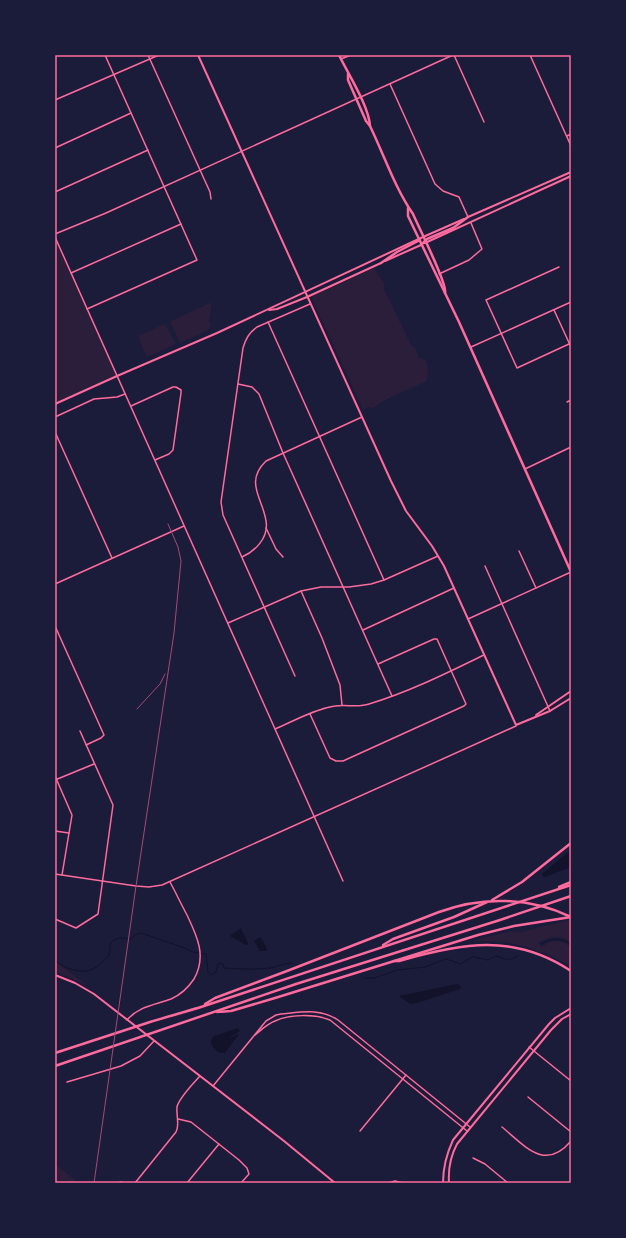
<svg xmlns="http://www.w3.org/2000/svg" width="626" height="1238" font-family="Poppins,sans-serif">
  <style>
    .green { fill: #2a1e3b }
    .water { fill: #12122b }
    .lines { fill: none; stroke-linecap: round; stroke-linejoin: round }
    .stream { stroke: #12122b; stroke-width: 1 }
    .minor { stroke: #ff6b9d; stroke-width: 1.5 }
    .tertiary { stroke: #ff6b9d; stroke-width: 2 }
    .secondary { stroke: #ff6b9d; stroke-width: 2 }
    .primary { stroke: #ff6b9d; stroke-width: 2.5 }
    .motorway { stroke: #ff6b9d; stroke-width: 2.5 }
    .rail { stroke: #a44b75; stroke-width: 1 }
    .neatline { fill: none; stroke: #ff6b9d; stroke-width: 1.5 }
  </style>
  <rect width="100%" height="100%" fill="#1b1b3a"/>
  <!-- green -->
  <g class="green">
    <path d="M55,237L117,376L57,403L55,399Z"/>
    <path d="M374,268L385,285L384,289L411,345L416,349L418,357L426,360L428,370L427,381L385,400L373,408L369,407L363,410L312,299L313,296Z"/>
    <path d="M212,302L209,321L211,325L207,331L180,343L171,323V321Z"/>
    <path d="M165,324L176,344L147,357L138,336Z"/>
    <path d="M565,921H571V943C562,933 547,937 538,943L542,947C552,939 562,939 571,948V967C555,955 523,944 503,942C493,941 482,941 471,941L511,931L521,932Z"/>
    <path d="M55,961L88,986L55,971Z"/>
    <path d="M55,1164L79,1183H55Z"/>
  </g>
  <!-- water -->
  <g class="water">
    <path d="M571,850V867L545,877L543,876L542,874L544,872Z"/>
    <path d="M241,928L248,943V945H246L230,936Z"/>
    <path d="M260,937L262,939L267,949L266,951H260L254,941Z"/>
    <path d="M457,984L461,986L460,989L417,1003L410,1004L399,996Z"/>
    <path d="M238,1028L240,1031L228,1038H229L239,1034L225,1053L218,1052L212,1046L211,1040L214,1036Z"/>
  </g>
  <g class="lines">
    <!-- stream -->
    <g class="stream">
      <path d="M541,944C550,938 563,937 571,945"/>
      <path d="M55,961C69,971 89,977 102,962C104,960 107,958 109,955C111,951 108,944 113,941C118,937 125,938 131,939L134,935L141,933L182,947L193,952L206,954L208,972L211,975L216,972L218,964L220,963L223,964L224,968C240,969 254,970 270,968C277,967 284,963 292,963"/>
      <path d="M364,978H374L398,970L425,967L446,959L461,964L472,957H475L487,960L496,956L509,960L518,956"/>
    </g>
    <!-- minor -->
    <g class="minor">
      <path d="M148,55L210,192L211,199"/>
      <path d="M454,55L484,122"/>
      <path d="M530,55L571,146"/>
      <path d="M55,56L58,55"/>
      <path d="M341,59L351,55"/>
      <path d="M390,84L435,184L443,191L459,197L468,217"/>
      <path d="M55,100L159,55"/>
      <path d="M567,136L571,134"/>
      <path d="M55,148L131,113"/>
      <path d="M55,192L148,150"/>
      <path d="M55,234L106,213L453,55"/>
      <path d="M55,237L343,881"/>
      <path d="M559,267L486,300L517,368L569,344"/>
      <path d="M71,273L181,224"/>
      <path d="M439,274L469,260L482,249L471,223"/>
      <path d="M87,309L197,260L105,55"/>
      <path d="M554,310L571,347"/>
      <path d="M268,322L384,580"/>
      <path d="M471,347L571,302"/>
      <path d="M238,384L252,387L259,394L283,453L392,696"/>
      <path d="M567,402L571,400"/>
      <path d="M131,406L173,387H176L181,390V393L173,450L169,454L155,460"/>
      <path d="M55,417L94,399L117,397L125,394"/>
      <path d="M55,432L112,558"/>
      <path d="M525,469L571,447"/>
      <path d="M266,528L276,549L283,557"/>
      <path d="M519,551L536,588"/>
      <path d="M242,557C255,551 269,538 266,521C263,499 244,482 266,461L362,417"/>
      <path d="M485,566L550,711"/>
      <path d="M55,584L184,526"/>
      <path d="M301,591L322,638L340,685L342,705"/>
      <path d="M468,619L571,572"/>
      <path d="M228,623L301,591L321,587H349L371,584L384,580L438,556"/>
      <path d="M55,626L104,735L101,738L86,745"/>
      <path d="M363,630L454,588"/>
      <path d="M295,676L223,515L221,502L243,348C246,338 249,333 257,327L310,304"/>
      <path d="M310,714L330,758L336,761H343L464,706L466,704L437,639H434L378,664"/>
      <path d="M275,729C294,721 315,709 335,706C346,704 358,708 369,704C409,692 447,673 484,655"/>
      <path d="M55,776L72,815L62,875"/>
      <path d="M55,780L94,764"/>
      <path d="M55,831L69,833"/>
      <path d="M55,874L136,886L149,887L162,885L516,726"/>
      <path d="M55,919L76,928L98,914L113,805L80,731"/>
      <path d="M127,1020C139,1006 155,1005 171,999C180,995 188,988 194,979C207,956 197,936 187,915C181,904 176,893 170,882"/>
      <path d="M255,1035C261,1030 267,1024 275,1021C290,1014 315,1014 330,1020L467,1131"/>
      <path d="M529,1047L571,1081"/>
      <path d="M67,1082L121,1066L140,1056L154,1041"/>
      <path d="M213,1086L266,1021L276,1015L281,1014C302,1012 320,1008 338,1020L470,1127"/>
      <path d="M528,1097L571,1132"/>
      <path d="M178,1119L191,1122L239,1160L247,1168L249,1174L241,1183"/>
      <path d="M502,1127C525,1146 545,1172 571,1141"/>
      <path d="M360,1131L406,1075"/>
      <path d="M473,1158L485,1164L508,1183"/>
      <path d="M118,1183L121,1182L124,1183"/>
      <path d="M135,1183L176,1132C180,1124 176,1116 177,1107C179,1098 193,1084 200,1076"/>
      <path d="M187,1183L219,1144"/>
      <path d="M388,1183L395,1181L403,1183"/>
    </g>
    <!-- tertiary -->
    <g class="tertiary">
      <path d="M198,55L391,481L406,511L432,546L444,566L516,725L550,711L571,698"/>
      <path d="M536,715L571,691"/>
      <path d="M55,975L75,983L94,994L284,1141L335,1183"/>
      <path d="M443,1183C443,1167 446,1155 453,1140L549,1024L555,1018L571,1008"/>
      <path d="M449,1183C448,1168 450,1157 457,1144L551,1030L562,1019L571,1014"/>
    </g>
    <!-- secondary -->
    <g class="secondary">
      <path d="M468,217L571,172"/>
      <path d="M425,243L571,176"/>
      <path d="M385,261L421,245"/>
      <path d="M269,310L277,309L307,297L381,263"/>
      <path d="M55,404L117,376L217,333L423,237L464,219"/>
    </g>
    <!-- primary -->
    <g class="primary">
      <path d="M339,55C348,74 369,106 370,126"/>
      <path d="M348,74V80L366,121L370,126C384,155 395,188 413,214C418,226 448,285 445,293"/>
      <path d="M408,208V216L419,239L459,322L571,572"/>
      <path d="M421,245L427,239L453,228L468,217"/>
      <path d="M381,263L397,252L420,240"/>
    </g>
    <!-- motorway -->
    <g class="motorway">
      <path d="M559,887L571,882"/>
      <path d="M492,900L522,882L571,843"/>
      <path d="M383,945L393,939L454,917L487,902"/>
      <path d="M394,961H399C461,943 514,933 571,971"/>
      <path d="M205,1004L215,998L287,971L439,912C482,896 529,897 571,917"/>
      <path d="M217,1012L231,1011L275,998L478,935L514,926L571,917"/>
      <path d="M55,1053C86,1043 116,1033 147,1023C166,1017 185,1012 204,1006C327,965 449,925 571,885"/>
      <path d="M55,1066L296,984L500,920L571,896"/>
    </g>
    <!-- rail -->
    <g class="rail">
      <path d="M137,709L160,684L165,674"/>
      <path d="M94,1183L136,886L174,633L181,561L178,547L168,524"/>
    </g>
  </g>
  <!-- border -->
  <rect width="626" height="1238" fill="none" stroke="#1b1b3a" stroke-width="112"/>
  <rect x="56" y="56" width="514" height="1126" class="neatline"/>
</svg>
